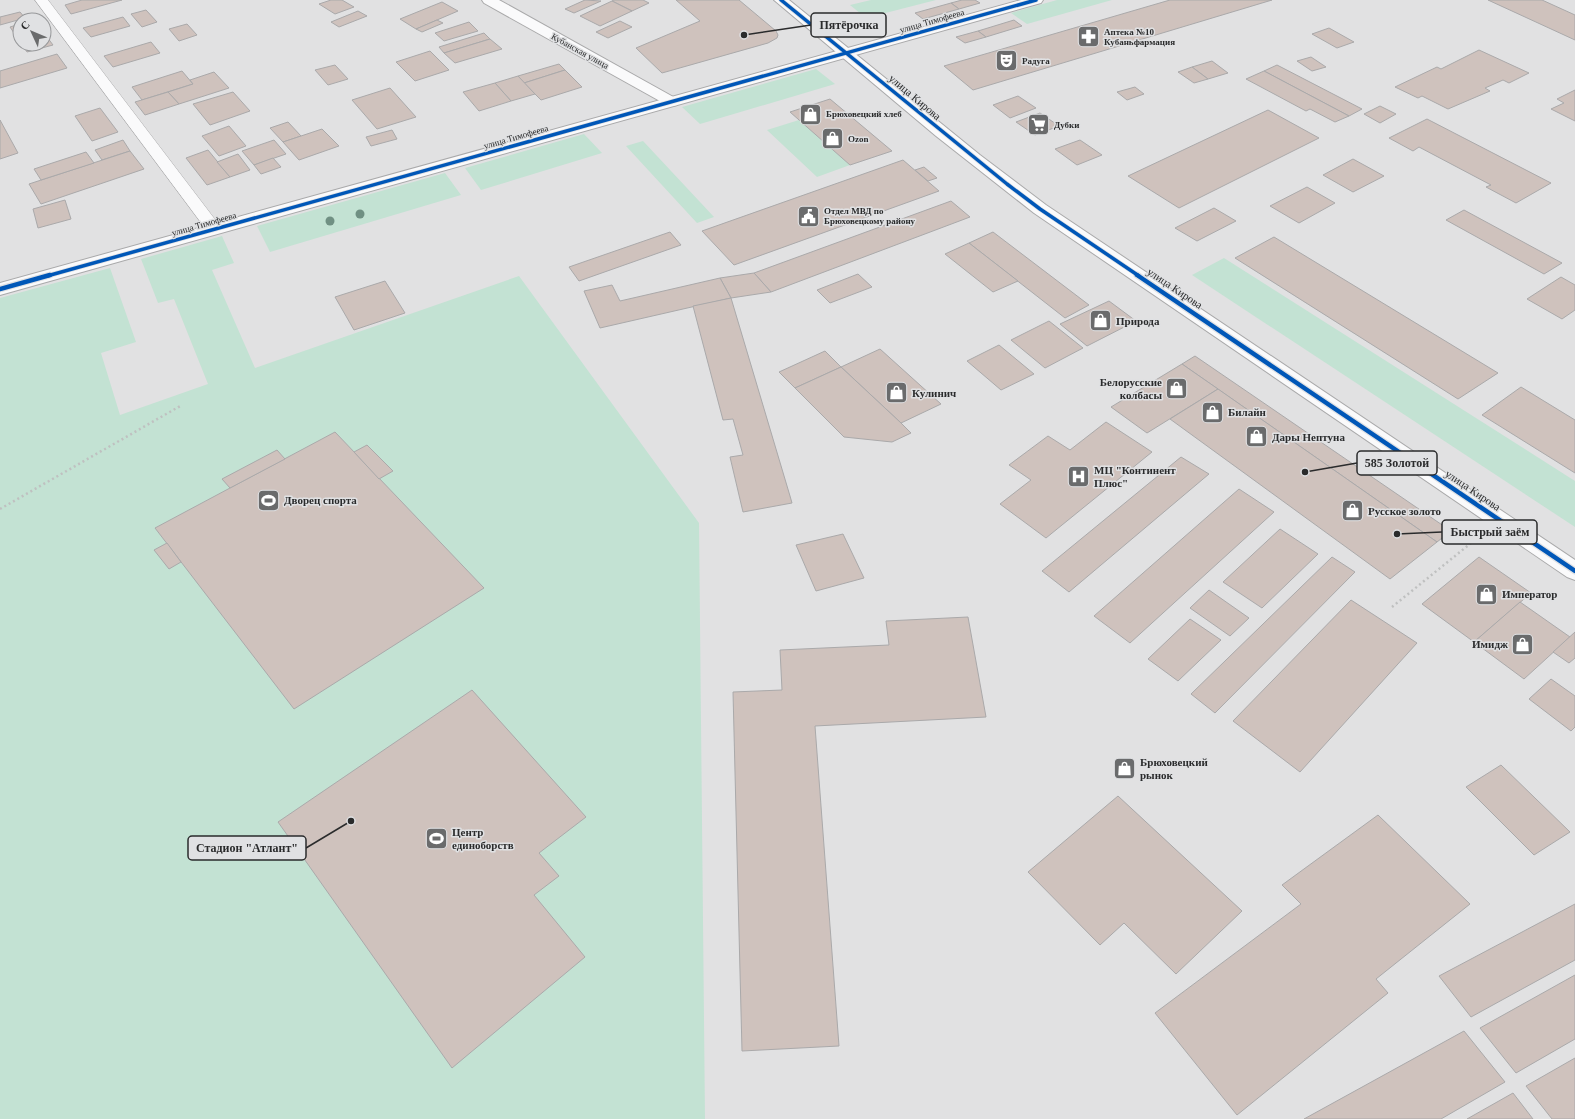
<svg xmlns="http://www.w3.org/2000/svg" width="1575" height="1119" font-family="Georgia,serif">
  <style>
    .green { fill: #c3e2d3 }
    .building { fill: #cfc2bd; stroke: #aaa9aa }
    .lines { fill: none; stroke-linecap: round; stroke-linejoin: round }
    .lane-casing { stroke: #a9a9aa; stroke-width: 1 }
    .street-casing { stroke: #a9a9aa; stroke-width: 2 }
    .secondary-casing { stroke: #a9a9aa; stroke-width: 2 }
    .path { stroke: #bfc0c0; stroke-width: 2.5; stroke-dasharray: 2 3; stroke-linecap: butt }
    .lane { fill: #fafafb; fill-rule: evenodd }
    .street { fill: #fafafb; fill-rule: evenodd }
    .secondary { fill: #fafafb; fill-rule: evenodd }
    .cycleway-far1-casing { stroke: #e0e1e3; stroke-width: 5 }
    .cycleway-casing { stroke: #e0e1e3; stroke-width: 7 }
    .cycleway-far1 { stroke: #0057b8; stroke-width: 3.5 }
    .cycleway { stroke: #0057b8; stroke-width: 4.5 }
    .tree { fill: #709083 }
    .labels { text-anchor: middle; stroke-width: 3; stroke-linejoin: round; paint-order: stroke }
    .far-street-label { font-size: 9px; fill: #2a2b2c; stroke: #e0e1e3 }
    .far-poi-label { font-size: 9px; font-weight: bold; fill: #2a2b2c; stroke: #e0e1e3; text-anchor: start }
    .street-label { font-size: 11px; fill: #2a2b2c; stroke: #e0e1e3 }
    .poi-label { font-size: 11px; font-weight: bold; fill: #2a2b2c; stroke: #e0e1e3; text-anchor: start }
    .leader { fill: none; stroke: #2a2b2c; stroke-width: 1.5 }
    .callout-dot { fill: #2a2b2c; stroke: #e0e1e3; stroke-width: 1.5 }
    .callout { fill: #e0e1e3; stroke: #2a2b2c; stroke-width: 1.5 }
    .callout-label { font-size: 12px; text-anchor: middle; font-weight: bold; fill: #2a2b2c }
  </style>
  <rect width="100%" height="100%" fill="#e1e1e2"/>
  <!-- green -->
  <g class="green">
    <path d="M871,0H936L866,18L850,5Z"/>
    <path d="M1057,0H1112L1027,24L1011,13Z"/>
    <path d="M816,69L835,84L700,124L682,107Z"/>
    <path d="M799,120L850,165L817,177L767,130Z"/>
    <path d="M584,134L602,153L481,190L465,168Z"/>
    <path d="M643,141L714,217L697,223L626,146Z"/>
    <path d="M445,173L461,195L270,252L257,226Z"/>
    <path d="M222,236L234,263L212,270L255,368L519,276L699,523L705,1119H0V298L110,268L136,342L101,353L120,415L208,384L174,299L158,303L141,259Z"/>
    <path d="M1224,258L1575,481V527L1192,275Z"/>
  </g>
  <!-- building -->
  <g class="building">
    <path d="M82,0H122L71,14L65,5Z"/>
    <path d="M331,0H342L354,7L335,14L319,4Z"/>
    <path d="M585,0L601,1L574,13L565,9Z"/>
    <path d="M614,0H643L649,3L632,11L612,1Z"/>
    <path d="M676,0H739L776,31L778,35L777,38L768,43L662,73L636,48L700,21Z"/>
    <path d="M962,0H975L980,3L959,9L951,3Z"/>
    <path d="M1170,0H1272L973,90L944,66Z"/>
    <path d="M1488,0H1542L1575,15V40Z"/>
    <path d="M612,1L632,11L600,26L580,16Z"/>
    <path d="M442,2L458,11L416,29L400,19Z"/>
    <path d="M951,3L959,9L923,19L915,13Z"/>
    <path d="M146,10L157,22L142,27L131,14Z"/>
    <path d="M358,11L367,16L339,27L331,22Z"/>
    <path d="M20,12L25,18L0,25V17Z"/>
    <path d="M123,17L130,26L91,37L83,28Z"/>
    <path d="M437,20L443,23L422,32L416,29Z"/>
    <path d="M1014,20L1022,26L986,37L978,31Z"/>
    <path d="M620,21L632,27L608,38L596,32Z"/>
    <path d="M469,22L478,31L444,41L435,33Z"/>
    <path d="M20,24V42L10,27Z"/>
    <path d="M187,24L197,35L179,41L169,29Z"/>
    <path d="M1329,28L1354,42L1337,48L1312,34Z"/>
    <path d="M978,31L986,37L965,43L956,37Z"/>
    <path d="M44,33L53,45L27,52L22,44H44Z"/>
    <path d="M484,33L490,39L444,53L439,47Z"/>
    <path d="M490,39L502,49L455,63L444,53Z"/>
    <path d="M151,42L160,53L113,67L104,56Z"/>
    <path d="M1479,50L1529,73L1509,83L1503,80L1485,88L1490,91L1448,109L1422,96L1418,98L1395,87L1437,67L1441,69Z"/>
    <path d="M430,51L449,70L415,81L396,62Z"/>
    <path d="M57,54L67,68L0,88V71Z"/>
    <path d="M1311,57L1326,67L1312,71L1297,61Z"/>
    <path d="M1212,61L1228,73L1208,79L1192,67Z"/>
    <path d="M559,64L565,70L524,83L518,76Z"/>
    <path d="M335,65L348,79L328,85L315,70Z"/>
    <path d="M1277,65L1362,109L1349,116L1264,71Z"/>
    <path d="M1192,67L1208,79L1194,83L1178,72Z"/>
    <path d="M565,70L582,87L541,100L524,83Z"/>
    <path d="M182,71L193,84L142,100L132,87Z"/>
    <path d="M1264,71L1349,116L1335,122L1310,109L1306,111L1246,79Z"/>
    <path d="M214,72L229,88L179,104L168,92L193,84L190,80Z"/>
    <path d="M518,76L535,94L511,101L495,83Z"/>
    <path d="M495,83L511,101L479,111L463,92Z"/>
    <path d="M1135,87L1144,94L1127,100L1117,92Z"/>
    <path d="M390,88L416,117L377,129L352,100Z"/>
    <path d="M1575,90V121L1551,109L1564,103L1557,99Z"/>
    <path d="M168,92L179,104L145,115L135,102Z"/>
    <path d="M233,92L250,111L210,125L193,104Z"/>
    <path d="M1018,96L1036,108L1010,118L993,105Z"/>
    <path d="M830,99L892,151L850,165L790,112Z"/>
    <path d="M1380,106L1396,114L1380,123L1364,114Z"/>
    <path d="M100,108L118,132L92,141L75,116Z"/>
    <path d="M1268,110L1319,138L1179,208L1128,176Z"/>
    <path d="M1040,113L1059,126L1035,135L1016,122Z"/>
    <path d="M1427,119L1551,183L1516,203L1486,187L1491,185L1419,147L1413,151L1389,138Z"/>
    <path d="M0,120L18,153L0,159Z"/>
    <path d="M288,122L301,136L283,142L270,128Z"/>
    <path d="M229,126L246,146L219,156L202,136Z"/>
    <path d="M322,129L339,146L299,160L283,142Z"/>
    <path d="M392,130L397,139L371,146L366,137Z"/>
    <path d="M123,140L130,151L102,160L95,150Z"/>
    <path d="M274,140L286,154L254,165L242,151Z"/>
    <path d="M1080,140L1102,155L1077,165L1055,149Z"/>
    <path d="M208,150L230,177L207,185L186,158Z"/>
    <path d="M130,151L144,169L41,204L29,184Z"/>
    <path d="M86,152L94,163L41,180L34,169Z"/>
    <path d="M238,154L250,170L230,177L217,162Z"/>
    <path d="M273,158L281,167L261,174L254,165Z"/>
    <path d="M1353,159L1384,176L1353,192L1323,175Z"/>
    <path d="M903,160L939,191L734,265L702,231Z"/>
    <path d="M924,167L937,178L928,181L915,170Z"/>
    <path d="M1307,187L1335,203L1299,223L1270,206Z"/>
    <path d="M65,200L71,219L38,228L33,209Z"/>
    <path d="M951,201L970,217L771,292L754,273Z"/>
    <path d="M1214,208L1236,221L1197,241L1175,228Z"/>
    <path d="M1464,210L1562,263L1544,274L1446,220Z"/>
    <path d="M670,232L681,245L579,281L569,267Z"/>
    <path d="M993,232L1089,305L1065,318L969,243Z"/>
    <path d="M1274,237L1498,373L1458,399L1235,258Z"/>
    <path d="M969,243L1018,281L993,292L945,254Z"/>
    <path d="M754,273L771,292L731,298L720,278Z"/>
    <path d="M858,274L872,287L830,303L817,290Z"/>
    <path d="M1561,277L1575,285V310L1562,319L1527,299Z"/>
    <path d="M720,278L731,298L600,328L584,291L612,285L620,301Z"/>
    <path d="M385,281L405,313L354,330L335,297Z"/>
    <path d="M731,298L790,496L792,503L743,512L730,457L743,455L733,419L723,420L693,306Z"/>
    <path d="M1109,301L1136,321L1087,346L1060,324Z"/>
    <path d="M1049,321L1083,348L1045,368L1011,340Z"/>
    <path d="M999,345L1034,374L1001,390L967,361Z"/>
    <path d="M880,349L941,404L901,423L841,367Z"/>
    <path d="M825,351L841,367L795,388L779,372Z"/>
    <path d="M1195,356L1451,531L1437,542L1182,364Z"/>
    <path d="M1182,364L1218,389L1147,433L1111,407Z"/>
    <path d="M841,367L901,423L911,433L892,442L844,437L795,388Z"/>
    <path d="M1521,387L1575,420V473L1482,415Z"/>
    <path d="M1218,389L1437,542L1390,579L1170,419Z"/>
    <path d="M1106,422L1152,452L1046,538L1000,504L1031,480L1009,465L1048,436L1070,450Z"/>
    <path d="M335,432L484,588L294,709L155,528Z"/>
    <path d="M367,445L393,471L379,479L354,452Z"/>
    <path d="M277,450L285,459L230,488L222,479Z"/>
    <path d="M1181,457L1209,474L1069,592L1042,571Z"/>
    <path d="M1239,489L1274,512L1130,643L1094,616Z"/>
    <path d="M1280,529L1318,554L1262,608L1223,582Z"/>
    <path d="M843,534L864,578L816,591L796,545Z"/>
    <path d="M167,543L181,562L169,569L154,550Z"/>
    <path d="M1332,557L1355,572L1215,713L1191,694Z"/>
    <path d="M1479,557L1531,593L1474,642L1422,604Z"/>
    <path d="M1209,590L1249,618L1230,636L1190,608Z"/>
    <path d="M1351,600L1417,643L1300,772L1233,721Z"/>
    <path d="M1520,602L1570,637L1524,679L1474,642Z"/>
    <path d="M968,617L986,717L815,726L839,1046L742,1051L733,692L782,690L780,650L889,645L886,621Z"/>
    <path d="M1190,619L1221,640L1178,681L1148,659Z"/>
    <path d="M1575,632V658L1569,663L1553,652Z"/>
    <path d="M1551,679L1575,696V727L1571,731L1529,699Z"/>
    <path d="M472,690L586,817L539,853L559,876L534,895L585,957L452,1068L278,822Z"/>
    <path d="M1501,765L1570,832L1534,855L1466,787Z"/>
    <path d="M1118,796L1242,911L1176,974L1124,923L1100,945L1028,872Z"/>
    <path d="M1378,815L1470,904L1376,979L1388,993L1237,1115L1155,1013L1301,904L1282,885Z"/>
    <path d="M1575,904V960L1471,1017L1439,976Z"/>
    <path d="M1575,975V1039L1516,1073L1480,1028Z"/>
    <path d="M1464,1031L1505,1082L1441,1119H1304Z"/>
    <path d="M1575,1058V1119H1552L1526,1086Z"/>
    <path d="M1513,1093L1533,1119H1467Z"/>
  </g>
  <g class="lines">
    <defs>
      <path id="lane" d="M35,0H48L220,226L222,229L220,232L214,234L208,232Z"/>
      <g id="street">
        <path d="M482,0H499L677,99L679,102L677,105L672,106L667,105L484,3Z"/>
        <path d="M774,0H789L980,155L1046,205L1575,560V580L1567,577L1034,213L936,136Z"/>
      </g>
      <path id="secondary" d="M1021,0H1043L1041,3L0,295V283Z"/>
    </defs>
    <!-- lane casing -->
    <use href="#lane" class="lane-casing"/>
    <!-- street casing -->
    <use href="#street" class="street-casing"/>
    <!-- secondary casing -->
    <use href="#secondary" class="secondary-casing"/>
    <!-- path -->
    <g class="path">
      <path d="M0,509L182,405"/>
      <path d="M1392,607L1476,539"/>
    </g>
    <!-- lane -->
    <use href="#lane" class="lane"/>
    <!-- street -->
    <use href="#street" class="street"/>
    <!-- secondary -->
    <use href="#secondary" class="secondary"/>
    <defs>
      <g id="cycleway-far1">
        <path d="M781,0L1007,184L1040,209L1139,276"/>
        <path d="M47,276L1036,0"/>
      </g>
      <g id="cycleway">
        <path d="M1137,275L1575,571"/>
        <path d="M0,289L50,275"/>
      </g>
    </defs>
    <!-- cycleway-far1 casing -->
    <use href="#cycleway-far1" class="cycleway-far1-casing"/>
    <!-- cycleway casing -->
    <use href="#cycleway" class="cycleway-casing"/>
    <!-- cycleway-far1 -->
    <use href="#cycleway-far1" class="cycleway-far1"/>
    <!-- cycleway -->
    <use href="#cycleway" class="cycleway"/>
  </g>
  <!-- trees -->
  <g class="tree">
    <circle cx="360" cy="214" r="4.5"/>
    <circle cx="330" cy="221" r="4.5"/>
  </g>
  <!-- icons -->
  <defs>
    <symbol id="pharmacy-square" viewBox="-11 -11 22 22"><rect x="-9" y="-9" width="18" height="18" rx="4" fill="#6a6b6c" stroke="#e0e1e3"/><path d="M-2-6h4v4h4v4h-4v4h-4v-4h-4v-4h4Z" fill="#fff"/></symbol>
    <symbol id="theatre-square" viewBox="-11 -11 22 22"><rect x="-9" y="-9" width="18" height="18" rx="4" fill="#6a6b6c" stroke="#e0e1e3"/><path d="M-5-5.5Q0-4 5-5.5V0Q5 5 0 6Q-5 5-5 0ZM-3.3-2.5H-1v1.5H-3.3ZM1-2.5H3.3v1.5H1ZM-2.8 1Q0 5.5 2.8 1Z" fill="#fff"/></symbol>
    <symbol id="shop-square" viewBox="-11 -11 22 22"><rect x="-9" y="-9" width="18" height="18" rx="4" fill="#6a6b6c" stroke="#e0e1e3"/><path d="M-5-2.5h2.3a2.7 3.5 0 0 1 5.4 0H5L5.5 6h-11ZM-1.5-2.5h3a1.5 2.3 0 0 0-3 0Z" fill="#fff"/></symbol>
    <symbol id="supermarket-square" viewBox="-11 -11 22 22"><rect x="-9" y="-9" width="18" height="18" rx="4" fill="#6a6b6c" stroke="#e0e1e3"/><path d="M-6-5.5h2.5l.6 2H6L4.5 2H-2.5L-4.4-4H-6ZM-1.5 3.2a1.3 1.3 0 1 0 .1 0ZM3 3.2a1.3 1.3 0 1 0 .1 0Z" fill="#fff"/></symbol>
    <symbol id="civic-square" viewBox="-11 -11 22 22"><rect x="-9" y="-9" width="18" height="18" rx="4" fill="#6a6b6c" stroke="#e0e1e3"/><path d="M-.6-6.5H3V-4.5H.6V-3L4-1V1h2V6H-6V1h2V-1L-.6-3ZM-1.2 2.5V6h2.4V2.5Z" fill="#fff"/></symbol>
    <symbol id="hospital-square" viewBox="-11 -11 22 22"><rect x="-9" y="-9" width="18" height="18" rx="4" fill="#6a6b6c" stroke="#e0e1e3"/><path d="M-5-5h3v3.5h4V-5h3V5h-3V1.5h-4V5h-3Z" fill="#fff"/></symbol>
    <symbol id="stadium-square" viewBox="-11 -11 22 22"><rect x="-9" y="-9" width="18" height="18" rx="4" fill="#6a6b6c" stroke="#e0e1e3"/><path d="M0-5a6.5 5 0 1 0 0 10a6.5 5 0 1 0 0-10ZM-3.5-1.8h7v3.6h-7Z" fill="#fff"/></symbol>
  </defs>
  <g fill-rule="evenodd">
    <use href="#pharmacy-square" x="1076" y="24" width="25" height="25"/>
    <use href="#theatre-square" x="994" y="48" width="25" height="25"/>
    <use href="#shop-square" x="798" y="102" width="25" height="25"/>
    <use href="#supermarket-square" x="1026" y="112" width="25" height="25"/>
    <use href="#shop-square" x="820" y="126" width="25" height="25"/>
    <use href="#civic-square" x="796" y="204" width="25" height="25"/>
    <use href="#shop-square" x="1088" y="308" width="25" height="25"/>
    <use href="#shop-square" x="1164" y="376" width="25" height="25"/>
    <use href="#shop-square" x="884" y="380" width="25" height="25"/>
    <use href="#shop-square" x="1200" y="400" width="25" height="25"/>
    <use href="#shop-square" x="1244" y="424" width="25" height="25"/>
    <use href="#hospital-square" x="1066" y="464" width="25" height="25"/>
    <use href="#stadium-square" x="256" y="488" width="25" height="25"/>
    <use href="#shop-square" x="1340" y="498" width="25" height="25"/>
    <use href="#shop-square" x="1474" y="582" width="25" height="25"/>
    <use href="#shop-square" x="1510" y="632" width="25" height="25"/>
    <use href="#shop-square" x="1112" y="756" width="25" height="25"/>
    <use href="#stadium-square" x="424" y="826" width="25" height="25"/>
  </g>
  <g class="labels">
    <!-- far-street labels -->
    <g class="far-street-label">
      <text transform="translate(932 21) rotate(-16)" y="3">улица Тимофеева</text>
      <text transform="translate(580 51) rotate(29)" y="3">Кубанская улица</text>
      <text transform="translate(516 137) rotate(-16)" y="3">улица Тимофеева</text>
      <text transform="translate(204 224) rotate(-16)" y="3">улица Тимофеева</text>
    </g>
    <!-- far-poi labels -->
    <g class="far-poi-label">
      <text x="1104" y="35">Аптека №10<tspan x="1104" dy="10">Кубаньфармация</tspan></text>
      <text x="1022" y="64">Радуга</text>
      <text x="826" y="117">Брюховецкий хлеб</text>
      <text x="1054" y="128">Дубки</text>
      <text x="848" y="142">Ozon</text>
      <text x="824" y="214">Отдел МВД по<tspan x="824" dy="10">Брюховецкому району</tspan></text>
    </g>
    <!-- street labels -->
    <g class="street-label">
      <text transform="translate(915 97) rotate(40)" y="4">улица Кирова</text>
      <text transform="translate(1175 288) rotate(34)" y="4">улица Кирова</text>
      <text transform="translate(1473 490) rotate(34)" y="4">улица Кирова</text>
    </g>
    <!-- poi labels -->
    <g class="poi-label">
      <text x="1116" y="325">Природа</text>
      <text x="1162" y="386" text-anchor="end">Белорусские<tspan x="1162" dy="13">колбасы</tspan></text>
      <text x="912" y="397">Кулинич</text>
      <text x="1228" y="416">Билайн</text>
      <text x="1272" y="441">Дары Нептуна</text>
      <text x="1094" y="474">МЦ "Континент<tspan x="1094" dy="13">Плюс"</tspan></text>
      <text x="284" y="504">Дворец спорта</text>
      <text x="1368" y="515">Русское золото</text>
      <text x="1502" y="598">Император</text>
      <text x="1508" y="648" text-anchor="end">Имидж</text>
      <text x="1140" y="766">Брюховецкий<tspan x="1140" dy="13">рынок</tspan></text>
      <text x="452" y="836">Центр<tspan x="452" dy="13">единоборств</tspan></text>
    </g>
  </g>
  <!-- callouts -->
  <path class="leader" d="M744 35L811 25M1305 472L1357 463M1397 534L1442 532M351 821L306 848"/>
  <g class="callout-dot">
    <circle cx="744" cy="35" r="4"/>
    <circle cx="1305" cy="472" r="4"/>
    <circle cx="1397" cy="534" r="4"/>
    <circle cx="351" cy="821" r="4"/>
  </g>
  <g class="callout">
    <rect x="811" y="13" width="75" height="24" rx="4"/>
    <rect x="1357" y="451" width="80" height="24" rx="4"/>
    <rect x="1442" y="520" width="95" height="24" rx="4"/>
    <rect x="188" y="836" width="118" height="24" rx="4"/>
  </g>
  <g class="callout-label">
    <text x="849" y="29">Пятёрочка</text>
    <text x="1397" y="467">585 Золотой</text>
    <text x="1490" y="536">Быстрый заём</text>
    <text x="247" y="852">Стадион "Атлант"</text>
  </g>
  <!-- north arrow -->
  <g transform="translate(32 32) rotate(314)"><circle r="19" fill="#e0e1e3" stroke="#97989a"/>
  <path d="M0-3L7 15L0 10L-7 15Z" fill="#6a6b6c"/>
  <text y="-6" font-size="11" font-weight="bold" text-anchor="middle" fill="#2a2b2c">С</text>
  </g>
</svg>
